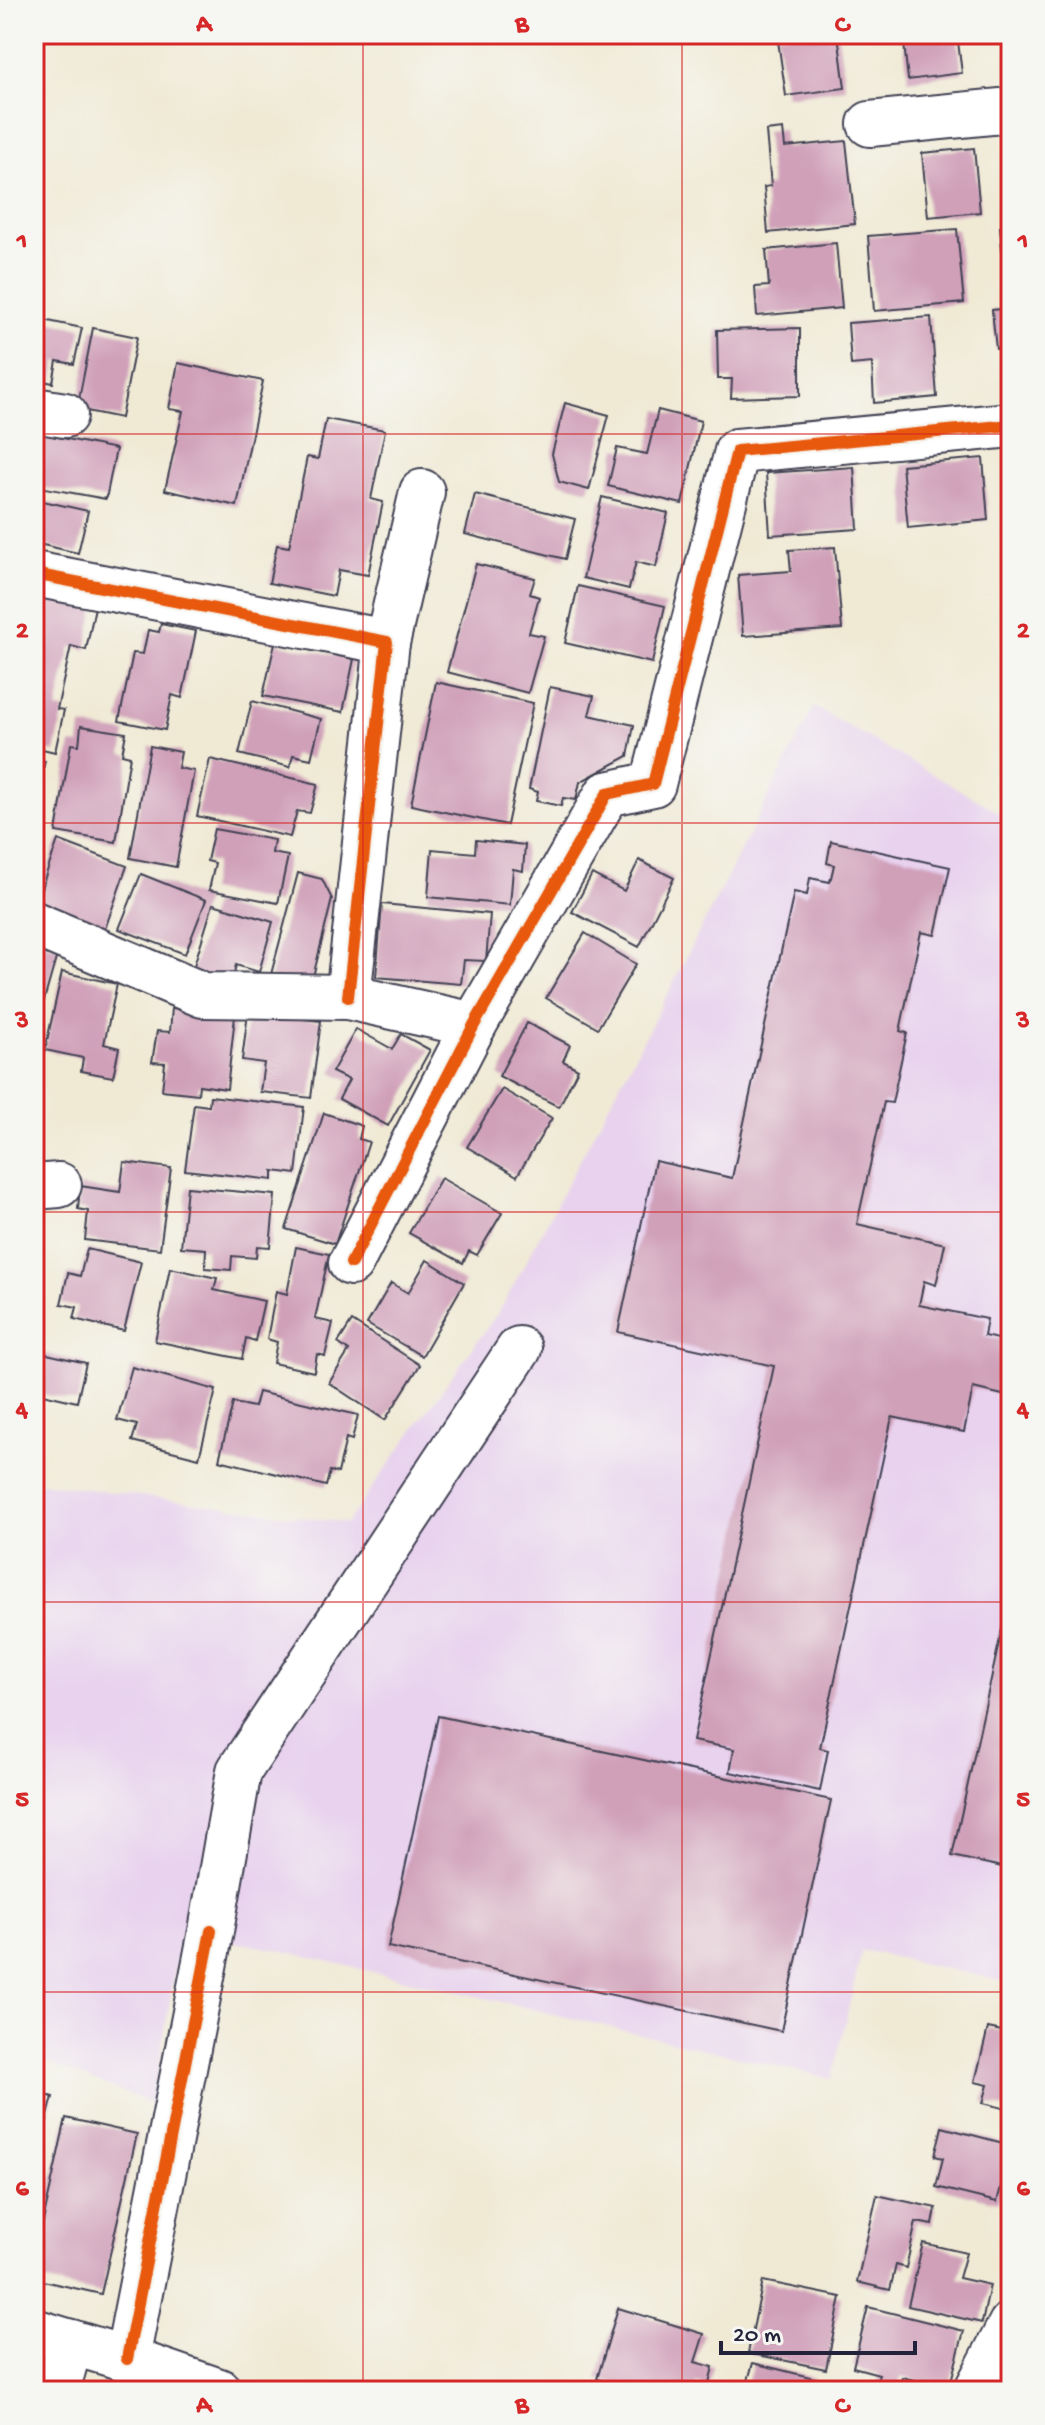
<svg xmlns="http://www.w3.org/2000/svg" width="1045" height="2425" font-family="'Gochi Hand',sans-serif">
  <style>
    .built { fill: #e8d2ee }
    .building { fill: #d0a0b9 }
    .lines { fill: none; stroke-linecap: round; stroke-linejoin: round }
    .minor-casing { stroke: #414052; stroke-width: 48 }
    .major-casing { stroke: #414052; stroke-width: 48 }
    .minor { stroke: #fff; stroke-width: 44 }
    .major { stroke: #fff; stroke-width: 44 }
    .cycleway-casing { stroke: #f6f6f2; stroke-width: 17 }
    .cycleway { stroke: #e8590c; stroke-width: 12 }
    .grid { fill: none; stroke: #d62828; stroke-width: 2; stroke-opacity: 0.55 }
    .neatline { fill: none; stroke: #d62828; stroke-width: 3 }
    .grid-label { font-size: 26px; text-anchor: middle; font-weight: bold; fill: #d62828 }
  </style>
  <rect width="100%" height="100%" fill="#f6f6f2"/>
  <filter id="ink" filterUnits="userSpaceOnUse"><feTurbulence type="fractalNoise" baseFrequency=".0125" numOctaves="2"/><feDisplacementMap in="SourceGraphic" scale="16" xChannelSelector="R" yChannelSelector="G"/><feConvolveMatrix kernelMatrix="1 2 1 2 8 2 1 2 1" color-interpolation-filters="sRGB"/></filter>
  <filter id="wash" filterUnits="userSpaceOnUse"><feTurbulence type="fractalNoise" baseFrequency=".006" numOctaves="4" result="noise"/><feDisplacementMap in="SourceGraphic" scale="32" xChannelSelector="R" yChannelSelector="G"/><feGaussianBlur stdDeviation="1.8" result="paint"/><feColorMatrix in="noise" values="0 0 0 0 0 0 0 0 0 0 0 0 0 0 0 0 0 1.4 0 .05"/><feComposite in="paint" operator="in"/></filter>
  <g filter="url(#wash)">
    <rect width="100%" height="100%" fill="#f0ead5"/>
    <!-- built -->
    <path class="built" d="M814,707L1011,819V1983L862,1950L832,2079L279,1950L181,1933L153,2104L34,2057V1482L347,1523L502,1307L664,1001Z"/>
    <g id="blocks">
      <!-- building -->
      <g class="building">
        <path d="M777,34H838L845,88L786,96Z"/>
        <path d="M903,34H957L962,73L908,80Z"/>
        <path d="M783,129L785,147L846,141L855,224L768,233L764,187L771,186L766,131Z"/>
        <path d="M974,148L980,212L928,217L922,153Z"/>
        <path d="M1011,226V291H1006L1000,227Z"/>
        <path d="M957,229L964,303L874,311L868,236Z"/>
        <path d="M836,243L842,308L757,316L755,287L769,286L766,250Z"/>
        <path d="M1011,308V354H1009L1008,348L996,349L992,310Z"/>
        <path d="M931,317L937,397L874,403L872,363L851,365L848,323Z"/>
        <path d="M34,318L82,328L74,364L57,361L53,383L34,379Z"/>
        <path d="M93,328L137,337L121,418L77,409Z"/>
        <path d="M800,328V396L731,398L732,379H718L717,330Z"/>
        <path d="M178,363L263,381L237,506L165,490L183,411L169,409Z"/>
        <path d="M565,403L609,415L589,490L559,482L552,454Z"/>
        <path d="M658,410L701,421L682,504L608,486L617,448L647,454Z"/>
        <path d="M326,419L385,430L371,499L383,502L368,575L339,570L334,596L269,583L277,545L289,547L307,457L318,459Z"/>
        <path d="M38,433L116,449L106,499L34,486V455Z"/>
        <path d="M983,458L988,520L908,528L902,465Z"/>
        <path d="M854,467L858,529L770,535L766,473Z"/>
        <path d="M475,494L575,519L565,559L465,534Z"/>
        <path d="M602,497L668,513L656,567L636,562L629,589L583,578Z"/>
        <path d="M34,499L88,511L78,553L34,543Z"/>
        <path d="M835,547L842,629L743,636L738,575L791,571L789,550Z"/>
        <path d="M476,564L535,578L530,594L539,597L529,633L544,636L528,693L447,672Z"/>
        <path d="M578,586L665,606L652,663L565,643Z"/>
        <path d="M34,592L95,607L86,650L71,646L57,709L64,710L55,752L34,747Z"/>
        <path d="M161,624L196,631L182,698L172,695L165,730L119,721L133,653L143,654L148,630L159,632Z"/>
        <path d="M275,643L354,659L343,712L263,696Z"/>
        <path d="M436,682L533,703L507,825L411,805Z"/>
        <path d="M550,687L594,696L589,715L634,725L628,756L580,782L576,800L563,798L561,806L536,801L538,792L529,789Z"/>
        <path d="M252,701L321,719L311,759L293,755L290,767L239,754Z"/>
        <path d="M81,726L126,733L122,754L130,756L116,842L56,832L71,744L79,745Z"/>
        <path d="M150,746L181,752L178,768L194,771L176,867L130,858Z"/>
        <path d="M34,758L45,761L35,803H34Z"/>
        <path d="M210,759L318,784L310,813L297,811L290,837L197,816Z"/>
        <path d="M214,829L274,840L272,853L288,856L278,903L209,890L215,863L207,861Z"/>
        <path d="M58,840L127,866L105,929L36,903Z"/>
        <path d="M476,840L525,845L523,871L513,869L510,905L428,897L432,849L475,853Z"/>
        <path d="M831,841L950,867L935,935L921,932L900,1031L907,1033L892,1103L884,1102L857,1224L945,1244L936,1285L924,1281L919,1305L987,1319L984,1336L1011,1342V1397L973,1388L964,1432L892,1417L820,1748L828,1750L820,1791L730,1772L734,1749L693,1741L774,1366L618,1332L655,1161L732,1178L794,892L807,895L810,878L830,882L834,865L827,863Z"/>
        <path d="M639,860L674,878L639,947L572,912L592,874L624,891Z"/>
        <path d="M298,873L322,879L332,899L310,989L270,978Z"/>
        <path d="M141,874L206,900L185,954L119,929Z"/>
        <path d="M213,904L273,922L259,972L236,965L231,984L192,972Z"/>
        <path d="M382,904L490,914L486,961L464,960L461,984L376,977Z"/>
        <path d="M585,933L636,964L598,1028L546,998Z"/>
        <path d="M34,940L59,948L35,1032H34Z"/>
        <path d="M62,972L117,984L104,1044L119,1048L113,1077L81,1071L83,1058L45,1050Z"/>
        <path d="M172,1008L235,1016L227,1089L199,1085L198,1094L162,1090L165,1063L152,1062L157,1031L170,1032Z"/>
        <path d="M248,1013L321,1021L311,1098L260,1092L264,1063L242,1060Z"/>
        <path d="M527,1023L570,1045L563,1061L578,1069L559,1107L499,1076Z"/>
        <path d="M356,1029L392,1049L401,1034L430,1050L388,1126L339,1099L349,1080L332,1072Z"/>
        <path d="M502,1089L552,1118L517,1176L467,1147Z"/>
        <path d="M210,1096L304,1107L296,1174L273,1171V1180L185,1170L194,1104L209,1106Z"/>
        <path d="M324,1113L362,1126L359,1139L369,1142L335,1244L286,1229Z"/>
        <path d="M124,1162L171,1168L160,1249L85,1240L88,1211L78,1209L80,1186L120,1192Z"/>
        <path d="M441,1178L502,1213L477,1255L469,1251L463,1263L409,1233Z"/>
        <path d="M187,1187L275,1195L270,1247L257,1246L256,1258L232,1256L231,1270L205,1268L206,1249L181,1247Z"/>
        <path d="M296,1247L329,1254L315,1319L333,1323L325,1356L317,1354L314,1372L273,1363L277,1342L267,1339L276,1291L287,1294Z"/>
        <path d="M87,1249L141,1262L124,1331L74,1319L77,1307L61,1304L68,1273L80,1276Z"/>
        <path d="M427,1260L464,1283L422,1356L367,1324L391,1283L408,1293Z"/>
        <path d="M170,1268L217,1278L214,1290L264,1301L255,1341L246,1338L242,1359L155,1341Z"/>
        <path d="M352,1321L420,1365L385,1420L329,1383L349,1351L338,1343Z"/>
        <path d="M34,1351L86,1363L77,1402L34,1392Z"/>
        <path d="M132,1367L216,1390L199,1458L132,1441L137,1425L117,1420Z"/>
        <path d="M258,1392L358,1415L352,1440L346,1438L338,1473L330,1471L326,1486L219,1460L233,1403L254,1407Z"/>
        <path d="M1010,1593H1011V1869L952,1856Z"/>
        <path d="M438,1716L831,1800L781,2031L388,1947Z"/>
        <path d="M1010,1996H1011V2110L983,2103L988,2085L975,2082L988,2028L1002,2031Z"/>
        <path d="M34,2092L53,2097L39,2149L34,2147Z"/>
        <path d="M66,2118L137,2134L101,2294L34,2279V2262Z"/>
        <path d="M942,2127L1011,2145V2185L1002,2183L997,2202L936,2187L943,2158L935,2156Z"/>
        <path d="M877,2195L936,2208L933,2225L916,2222L906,2268L896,2265L890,2290L857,2282Z"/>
        <path d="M923,2243L966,2253L959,2278L990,2285L982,2323L908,2306Z"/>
        <path d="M763,2281L841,2297L826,2369L748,2353Z"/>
        <path d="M868,2307L964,2331L949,2389L902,2377L898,2391H895L876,2386L879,2374L853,2367Z"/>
        <path d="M618,2308L704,2334L695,2362L713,2367L708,2387L696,2383L693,2391H638L597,2379Z"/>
        <path d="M753,2363L814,2378L811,2391H745Z"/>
      </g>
    </g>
  </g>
  <g filter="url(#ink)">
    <use href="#blocks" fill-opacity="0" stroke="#414052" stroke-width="2"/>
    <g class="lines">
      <defs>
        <g id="minor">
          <path d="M870,124L1011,110"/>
          <path d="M34,410L65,415"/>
          <path d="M34,574L387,642L348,997"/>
          <path d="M387,643L422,492"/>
          <path d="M34,924L203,995L348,997L474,1025"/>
          <path d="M34,1187L59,1185"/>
          <path d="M351,1263L474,1025L607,794L653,784L737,451L1011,425"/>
          <path d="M127,2359L211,1931L239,1771L519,1349"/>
          <path d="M57,2391L71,2342"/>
          <path d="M976,2391L1011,2324"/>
        </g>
        <path id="major" d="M34,2331L127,2359L219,2391"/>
      </defs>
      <!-- minor casing -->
      <use href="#minor" class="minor-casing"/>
      <!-- major casing -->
      <use href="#major" class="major-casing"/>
      <!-- minor -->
      <use href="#minor" class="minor"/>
      <!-- major -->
      <use href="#major" class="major"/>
      <defs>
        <g id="cycleway">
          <path d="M34,574L387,642L348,997"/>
          <path d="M351,1263L474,1025L607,794L653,784L737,451L1011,425"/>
          <path d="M127,2359L211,1931"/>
        </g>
      </defs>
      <!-- cycleway casing -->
      <use href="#cycleway" class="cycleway-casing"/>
      <!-- cycleway -->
      <use href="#cycleway" class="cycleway"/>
    </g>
  </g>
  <!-- grid -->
  <path class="grid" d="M363,34V2391M682,34V2391M34,434H1011M34,823H1011M34,1212H1011M34,1602H1011M34,1992H1011"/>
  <!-- margin -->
  <rect width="1045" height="2425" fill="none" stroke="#f6f6f2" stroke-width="88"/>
  <!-- scale -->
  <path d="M721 2341v12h194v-12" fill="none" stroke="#22223b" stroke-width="4"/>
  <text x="733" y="2341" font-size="24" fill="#22223b" stroke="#f6f6f2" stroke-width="6" paint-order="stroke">20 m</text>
  <rect x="44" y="44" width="957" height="2337" class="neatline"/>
  <g class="grid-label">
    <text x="204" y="31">A</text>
    <text x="522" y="31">B</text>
    <text x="842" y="31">C</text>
    <text x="22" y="248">1</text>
    <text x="1023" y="248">1</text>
    <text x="22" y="637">2</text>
    <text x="1023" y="637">2</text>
    <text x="22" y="1027">3</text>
    <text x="1023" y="1027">3</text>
    <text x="22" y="1416">4</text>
    <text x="1023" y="1416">4</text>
    <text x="22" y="1806">5</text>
    <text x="1023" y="1806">5</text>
    <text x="22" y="2195">6</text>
    <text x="1023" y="2195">6</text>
    <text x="204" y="2412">A</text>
    <text x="522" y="2412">B</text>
    <text x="842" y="2412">C</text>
  </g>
</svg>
